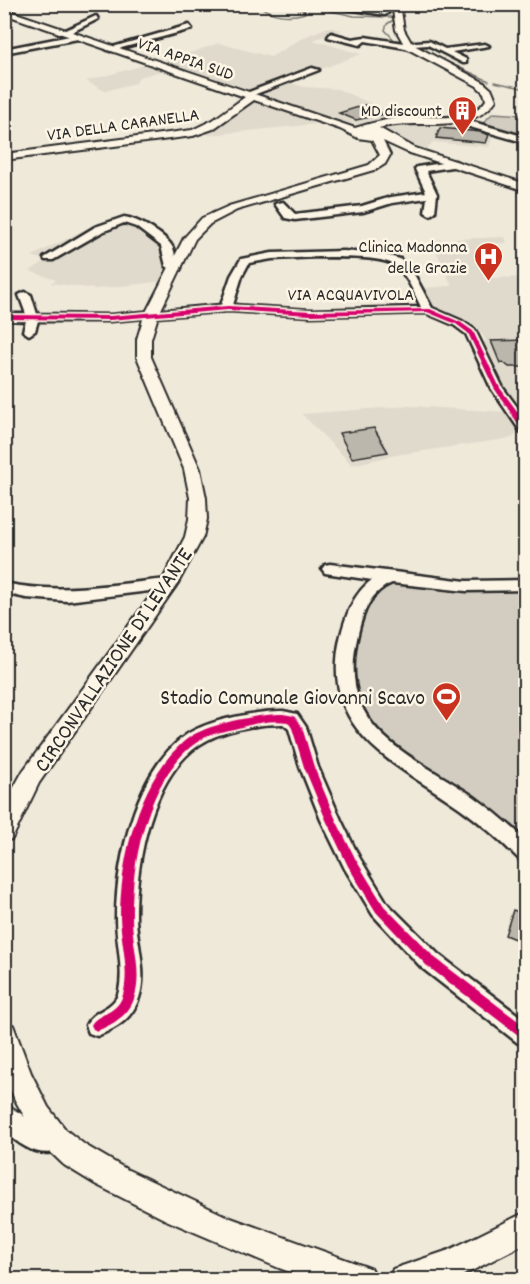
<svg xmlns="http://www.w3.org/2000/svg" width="530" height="1284" font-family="Dekko,sans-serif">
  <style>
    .built { fill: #e0dacc }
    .green { fill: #d2cdc0; stroke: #7e7c76; stroke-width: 1.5 }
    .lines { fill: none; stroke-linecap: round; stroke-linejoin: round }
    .stream { stroke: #75736d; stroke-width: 1.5 }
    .building { fill: #bcb7ac; stroke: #2b2b2b; stroke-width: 1.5 }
    .minor-casing { stroke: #2b2b2b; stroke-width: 5 }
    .major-casing { stroke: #2b2b2b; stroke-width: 4 }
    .minor { fill: #fcf5e5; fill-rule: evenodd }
    .major { fill: #fcf5e5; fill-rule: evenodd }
    .cycleway-casing { stroke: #fcf5e5; stroke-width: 4 }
    .cycleway { fill: #d6006c; fill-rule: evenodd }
    .labels { text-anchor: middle; stroke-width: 5; stroke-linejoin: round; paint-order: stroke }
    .far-street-label { font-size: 18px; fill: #2b2b2b; stroke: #fcf5e5 }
    .far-poi-label { font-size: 18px; fill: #2b2b2b; stroke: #fcf5e5; text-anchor: end }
    .street-label { font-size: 22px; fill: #2b2b2b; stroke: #fcf5e5 }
    .poi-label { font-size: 22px; fill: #2b2b2b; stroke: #fcf5e5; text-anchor: end }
  </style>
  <rect width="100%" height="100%" fill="#efe9da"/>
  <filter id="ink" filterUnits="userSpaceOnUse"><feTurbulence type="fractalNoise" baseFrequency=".0167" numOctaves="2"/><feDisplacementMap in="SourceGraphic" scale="12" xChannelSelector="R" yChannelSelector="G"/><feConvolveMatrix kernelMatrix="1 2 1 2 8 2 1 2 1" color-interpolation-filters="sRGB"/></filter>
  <g filter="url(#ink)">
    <!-- built -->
    <g class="built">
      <path d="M328,27L342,30L313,40L361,54L287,82L305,87L338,89L383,109L393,107L417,118L370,125L336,122L209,135L198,130L226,112L237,98L232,94L165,70L139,77L136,83L105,91L86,81L148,64L161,63L219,43L271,57L304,37Z"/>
      <path d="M436,122L451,123L494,133L489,147L433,142L429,147L421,149L414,148L387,134L383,129L389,125Z"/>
      <path d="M115,221L138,228L150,238L165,244L169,251L165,281L96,289L50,283L56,280L30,271L45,261L32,256L86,229Z"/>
      <path d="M505,237L507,243L480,244L491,278L524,277L517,264H525V421L509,401L501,381L481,344L486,341L482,334L470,325L432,307L422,288L452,286L431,240Z"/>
      <path d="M409,406L507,412L522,431L512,438L396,455L352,465L302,414Z"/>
    </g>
    <!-- green -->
    <g class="green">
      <path d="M493,113L525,115V137L480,126Z"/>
      <path d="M394,582L525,587V846L448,778L444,782L378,735L356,708L351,661L354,633L373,590Z"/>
    </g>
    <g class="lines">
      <!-- stream -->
      <g class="stream">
        <path d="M258,4C270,16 289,18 305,13L304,10L290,7L304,5L354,16L391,17L395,19L387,24L385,30L398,44"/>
        <path d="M428,53L489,81"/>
        <path d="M495,82L526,89"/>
      </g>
    </g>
    <!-- building -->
    <g class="building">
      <path d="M365,105L385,114L356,120L339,113Z"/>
      <path d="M440,128L481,132L489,135L486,143L436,138Z"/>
      <path d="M525,340V367H509L503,362L500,363L491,341Z"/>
      <path d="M374,428L388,452L352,458L339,433Z"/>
      <path d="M513,910L525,914V938H524L522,942L505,935Z"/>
    </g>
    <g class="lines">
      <defs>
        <g id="minor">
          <path d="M340,4L385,11L388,13L385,15L342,8L339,6Z"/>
          <path d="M96,16L98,19L66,35L59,33Z"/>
          <path d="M189,25L192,29L110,51L106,49Z"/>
          <path d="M331,33L352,39L365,37L404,43L429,41L445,49L485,44L489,46L452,52L466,59V63H463L428,45L414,46L411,49L365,41L360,45L328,37Z"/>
          <path d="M75,35L78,39L4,53V49Z"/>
          <path d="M312,68L319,70L248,97L241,95Z"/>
          <path d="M452,116L526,137V143L449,121L448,119Z"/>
          <path d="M455,161L460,164L458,166L426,171L437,194L435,212L430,215L425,212L427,198L392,203L363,212L295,220L285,218L275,204L283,202L295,214L362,206L391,197L426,192L415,169L417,167Z"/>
          <path d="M124,217C138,219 167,235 173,248C175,253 175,258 175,263L181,268L180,270H172L166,266L161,246L136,227L124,223L102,232L53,260H45L44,258L95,227Z"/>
          <path d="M344,251L385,255L400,259L415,276L432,308L462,321L475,330L503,388L526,419V433L521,432L491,388L466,334L454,325L426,313L311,316L228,311L110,321H38L35,331L29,335L23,331L26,321L4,320V314H26L19,295L25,292L31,295L37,314L110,315L221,305L231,276L241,259L272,253ZM319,257C337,258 382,255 396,266C407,275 414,293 421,307L311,310L233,305L242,276L249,263L272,259Z"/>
          <path d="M330,564L466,581L526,580V590L466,591L392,583C370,592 363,612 358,634C335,730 407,752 473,796C491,809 509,824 526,840V861L519,859C501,841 481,823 460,808C396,763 320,733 340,639C345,618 353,593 372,580L325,573L322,569L325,565Z"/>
          <path d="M168,579L174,580L176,584L174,588L67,601L26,598L4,593V583C60,595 112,584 168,579Z"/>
          <path d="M283,711L297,714L306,727L318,767L341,820L359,857L387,903L438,954L526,1021V1046L518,1043L422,968L373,915L345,869L321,820L300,767L289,729L283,724C257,724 221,730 199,745C151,778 136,861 136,916C136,943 148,971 139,998C132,1019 117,1028 97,1036L89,1033L86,1025C93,1009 115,1010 119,991C124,967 116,942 116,918C116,860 136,770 186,735C208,720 256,711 283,711Z"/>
          <path d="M4,1104L20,1113L39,1129L57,1128L66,1131L69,1140L66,1149C40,1159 24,1148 4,1131Z"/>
        </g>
        <g id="major">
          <path d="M392,4H400L404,30L412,44L483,82L492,90L496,100C471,137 417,117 379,128L415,148L526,184V191L407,152L383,141L390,155L385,164L377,169L237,210L210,224L195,239L158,316L151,339V357L200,469L206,498L207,519L203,537L178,583L39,783L12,839L4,841V805L23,771L164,577L185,537L189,519L190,498L184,469L137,357V339L144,316L184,238L202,218L229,206L369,165L380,155L372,140L358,138L340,129L254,100L213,129L193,136L4,160V154L192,130L213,120L245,97L4,14V9L355,128C370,123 389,119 406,117C432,115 469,125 486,100L484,93L477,86L406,48L396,30Z"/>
          <path d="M4,1021L13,1025L31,1073L48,1107L66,1130L85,1145L126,1169L228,1217L372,1269L376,1280H312L279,1268L166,1220L95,1184L64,1165L37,1139L15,1100L4,1075Z"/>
          <path d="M526,1212V1243L454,1280H389L393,1269L449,1250Z"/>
        </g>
      </defs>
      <!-- minor casing -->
      <use href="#minor" class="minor-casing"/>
      <!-- major casing -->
      <use href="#major" class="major-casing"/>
      <!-- minor -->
      <use href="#minor" class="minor"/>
      <!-- major -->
      <use href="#major" class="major"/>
      <defs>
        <g id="cycleway">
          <path d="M228,306L311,311L430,309L460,322L473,331L500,388L526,423V431H523L494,388L468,333L456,324L427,312L311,315L228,310L110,320L4,319V315L110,316Z"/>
          <path d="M283,714L294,716L302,727L314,767L336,820L356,860L384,906L434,957L526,1027V1041L426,965L376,912L348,866L326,820L304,767L292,728L288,722C271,720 255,723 238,728C224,731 208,734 196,743C148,777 131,862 132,918C132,945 143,973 134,999C128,1016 113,1024 97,1031L93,1029L91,1025C97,1012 119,1016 124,991C129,967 121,942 120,918C120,859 139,777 187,739C206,724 259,714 283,714Z"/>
        </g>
      </defs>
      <!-- cycleway casing -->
      <use href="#cycleway" class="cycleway-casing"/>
      <!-- cycleway -->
      <use href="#cycleway" class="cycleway"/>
    </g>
  </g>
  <!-- icons -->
  <defs>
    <symbol id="building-pin" viewBox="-11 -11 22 30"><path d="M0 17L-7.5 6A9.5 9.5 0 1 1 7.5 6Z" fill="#c8321e" stroke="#fcf5e5"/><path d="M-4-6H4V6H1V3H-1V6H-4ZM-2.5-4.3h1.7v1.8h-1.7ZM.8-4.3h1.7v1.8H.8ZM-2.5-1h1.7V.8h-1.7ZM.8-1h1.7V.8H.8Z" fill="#fff"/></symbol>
    <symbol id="hospital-pin" viewBox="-11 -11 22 30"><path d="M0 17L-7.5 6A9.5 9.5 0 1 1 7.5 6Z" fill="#c8321e" stroke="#fcf5e5"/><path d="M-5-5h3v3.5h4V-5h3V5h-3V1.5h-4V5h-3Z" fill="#fff"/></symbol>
    <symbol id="stadium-pin" viewBox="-11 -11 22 30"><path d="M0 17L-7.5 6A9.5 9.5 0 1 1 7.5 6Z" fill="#c8321e" stroke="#fcf5e5"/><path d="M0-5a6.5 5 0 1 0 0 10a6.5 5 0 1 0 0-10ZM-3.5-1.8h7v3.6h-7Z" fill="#fff"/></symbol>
  </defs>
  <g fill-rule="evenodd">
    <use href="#building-pin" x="446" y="94" width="33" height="45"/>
    <use href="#hospital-pin" x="472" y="240" width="33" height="45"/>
    <use href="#stadium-pin" x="430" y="680" width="33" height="45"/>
  </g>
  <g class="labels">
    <!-- far-street labels -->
    <g class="far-street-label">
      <text transform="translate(186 58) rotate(19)" y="6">VIA APPIA SUD</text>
      <text transform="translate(123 124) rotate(-8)" y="6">VIA DELLA CARANELLA</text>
      <text x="351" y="300">VIA ACQUAVIVOLA</text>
    </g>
    <!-- far-poi labels -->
    <g class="far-poi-label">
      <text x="442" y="116">MD discount</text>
      <text x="467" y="252">Clinica Madonna<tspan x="467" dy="21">delle Grazie</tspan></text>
    </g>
    <!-- street labels -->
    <g class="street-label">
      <text transform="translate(112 659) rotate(-56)" y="8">CIRCONVALLAZIONE DI LEVANTE</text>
    </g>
    <!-- poi labels -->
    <g class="poi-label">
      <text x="425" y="704">Stadio Comunale Giovanni Scavo</text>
    </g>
  </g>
  <!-- margin -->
  <rect width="530" height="1284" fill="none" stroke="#fcf5e5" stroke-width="24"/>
  <rect x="12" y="12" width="506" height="1260" fill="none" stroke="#2b2b2b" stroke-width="2" filter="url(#ink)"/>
</svg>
